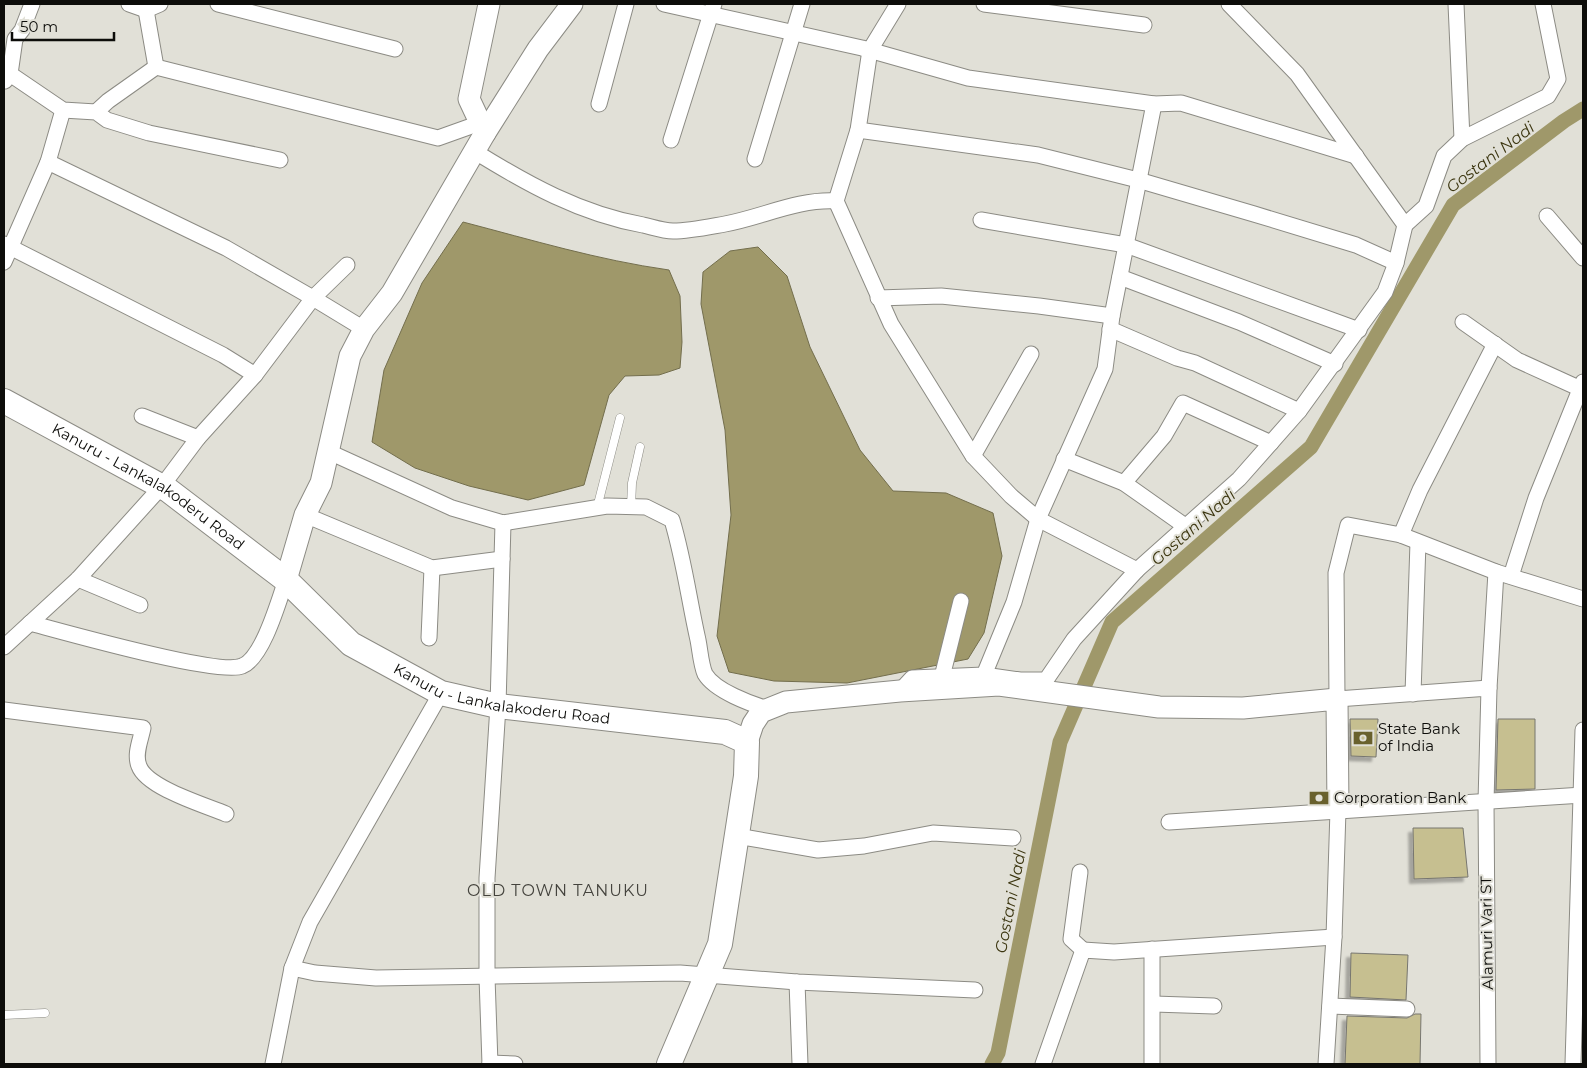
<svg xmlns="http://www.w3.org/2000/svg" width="1587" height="1068" font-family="Montserrat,sans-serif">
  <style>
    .water { fill: #9f986a; stroke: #736e4d }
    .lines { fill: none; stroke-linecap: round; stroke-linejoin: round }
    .canal { stroke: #9f986a; stroke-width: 15 }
    .building { fill: #c6bf90; stroke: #77766f; filter: url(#shadow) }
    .lane-casing { stroke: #8c8b84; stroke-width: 9 }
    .street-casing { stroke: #8c8b84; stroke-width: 17 }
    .secondary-casing { stroke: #8c8b84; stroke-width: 23 }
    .primary-casing { stroke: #8c8b84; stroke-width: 26 }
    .lane { stroke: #fff; stroke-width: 8 }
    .street { stroke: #fff; stroke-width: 15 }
    .secondary { stroke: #fff; stroke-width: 21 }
    .primary { stroke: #fff; stroke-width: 24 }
    .labels { text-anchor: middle; stroke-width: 4; stroke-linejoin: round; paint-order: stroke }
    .street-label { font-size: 15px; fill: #0d0d0a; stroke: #e1e0d7 }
    .poi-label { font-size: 15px; fill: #0d0d0a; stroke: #e1e0d7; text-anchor: start }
    .water-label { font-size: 16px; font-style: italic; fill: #3b350f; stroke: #e1e0d7 }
    .neighbourhood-label { font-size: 16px; letter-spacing: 1px; fill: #44433d; stroke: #e1e0d7 }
  </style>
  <defs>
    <filter id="shadow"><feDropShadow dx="-4.5" dy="4.5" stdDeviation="1" flood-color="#0004"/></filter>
  </defs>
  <rect width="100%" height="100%" fill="#e1e0d7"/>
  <!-- water -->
  <g class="water">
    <path d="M463,222C532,240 598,260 669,270L680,296L682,342L680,368L659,375L625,376L609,395L584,485L528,500L469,486L415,468L372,442L384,370L422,283Z"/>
    <path d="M758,247L787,276L810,347L860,450L893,491L946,493L993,513L1002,556L984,633L968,659L847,683L774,681L729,672L717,636L731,515L725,430L701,304L703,272L730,251Z"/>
  </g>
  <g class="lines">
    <!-- canal -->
    <path class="canal" d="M992,1064L998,1053L1060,742L1112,622L1311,447L1453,205L1564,121L1583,109"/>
  </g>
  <!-- building -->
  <g class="building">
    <path d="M1350,719H1378L1376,757L1351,756Z"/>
    <path d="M1498,719H1535V789L1496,790Z"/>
    <path d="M1413,828H1463L1468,877L1414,879Z"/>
    <path d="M1351,953L1408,955L1406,1000L1350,997Z"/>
    <path d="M1415,1014H1421L1420,1064H1345L1347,1016L1407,1018Z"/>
  </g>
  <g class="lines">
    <defs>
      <g id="lane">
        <path d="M631,507L632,483L640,447"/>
        <path d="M597,508L620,418"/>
        <path d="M4,1015L45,1013"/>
      </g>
      <g id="street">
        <path d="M129,4L146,10L160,4"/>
        <path d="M218,4L395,49"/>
        <path d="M664,4L862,48L968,78L1154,104L1181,103L1356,156"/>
        <path d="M898,4L870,50L858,130L836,201L891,324L973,456L1011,496L1038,519L1137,570"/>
        <path d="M984,4L1144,25"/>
        <path d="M1456,4L1462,139"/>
        <path d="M146,10L156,67"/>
        <path d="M156,67L438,138L480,123"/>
        <path d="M10,74L63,110L96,112L107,120L149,133L280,160"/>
        <path d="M5,81L10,74L15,39L22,30L32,4"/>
        <path d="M599,104L626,4"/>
        <path d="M96,112L108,101L156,67"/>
        <path d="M858,130L1038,155L1138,180L1254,214L1356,245L1396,263"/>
        <path d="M671,140L714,4"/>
        <path d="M474,151C527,184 581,214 643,225C652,227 663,231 673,231C690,231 708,227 725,224C763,217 797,199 836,201"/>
        <path d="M755,159L802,4"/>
        <path d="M48,162L226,248L313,298L347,265"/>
        <path d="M1547,216L1583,258"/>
        <path d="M981,220L1126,245L1359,330"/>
        <path d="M1405,225L1426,206L1444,156L1462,139L1548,96L1558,79L1543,4"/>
        <path d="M4,244L223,355L255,375"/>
        <path d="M4,262L48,162L63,110"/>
        <path d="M1120,277L1239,322L1335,364"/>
        <path d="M878,298L941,296L1039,306L1112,316"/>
        <path d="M1463,322L1517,360L1583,390"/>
        <path d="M1110,329L1177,358L1195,363L1299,411"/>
        <path d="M142,416L198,438"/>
        <path d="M327,451L452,508L503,523L607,506L646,507L672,520C684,560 689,600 698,640C700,650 701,665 705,674C715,691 751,704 768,709"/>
        <path d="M973,456L1031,354"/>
        <path d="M1064,459L1124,483L1185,526"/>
        <path d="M1124,483L1164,436L1183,403L1271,443"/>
        <path d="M305,515L432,568L502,559"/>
        <path d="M1401,535L1420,490L1495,344"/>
        <path d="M1511,576L1536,498L1583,382"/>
        <path d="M78,579L140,605"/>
        <path d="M30,623C64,632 219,676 242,666C263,658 279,600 286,580"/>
        <path d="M429,638L432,568"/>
        <path d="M4,647L78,579L162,486L198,438L255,375L313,298L364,329"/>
        <path d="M984,675L1020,680H1046L1074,639L1137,570L1239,479L1299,411L1385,292L1396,263L1405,225L1297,74L1229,4"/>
        <path d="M942,677L961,601"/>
        <path d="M1489,688L1496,572"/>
        <path d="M900,691L912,678L984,675L1014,602L1038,519L1105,369L1112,316L1154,104"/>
        <path d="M1413,694L1418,542"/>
        <path d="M4,710L143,728C141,739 134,754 139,766C147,788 205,805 226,814"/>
        <path d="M1169,822L1583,795"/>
        <path d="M737,836L818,850L864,846L933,833L1013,838"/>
        <path d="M1080,872L1071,939L1083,950"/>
        <path d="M292,968L315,973L376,978L680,973L797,982L975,990"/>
        <path d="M797,982L800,1064"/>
        <path d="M1154,1004L1214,1006"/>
        <path d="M1330,1006L1407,1009"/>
        <path d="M490,1063L515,1064"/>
        <path d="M273,1064L292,968L310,922L441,693"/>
        <path d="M490,1064L487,977V878L498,706L503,523"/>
        <path d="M1043,1064L1083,950L1114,952L1334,937"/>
        <path d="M1152,1064V949"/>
        <path d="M1326,1064L1334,937L1338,810"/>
        <path d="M1488,1064L1486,802L1489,688L1337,699L1336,573L1348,525L1401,535L1496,572L1583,599"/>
        <path d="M1573,1064L1583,730"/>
      </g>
      <g id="secondary">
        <path d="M485,133L538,49L572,4"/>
        <path d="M286,580L305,515L321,483L350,356L364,329L392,293L485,133L469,99L489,4"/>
        <path d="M747,742L753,724L761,712L786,702L900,691L999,685L1159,707L1243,708L1337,699L1338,810"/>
      </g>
      <g id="primary">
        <path id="s1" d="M4,401L168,490L286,580L351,644L441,693L498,706L725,732L747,742L746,776L720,944L669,1064"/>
      </g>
    </defs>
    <!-- lane casing -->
    <use href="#lane" class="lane-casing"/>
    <!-- street casing -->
    <use href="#street" class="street-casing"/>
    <!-- secondary casing -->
    <use href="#secondary" class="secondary-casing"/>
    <!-- primary casing -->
    <use href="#primary" class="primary-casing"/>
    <!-- lane -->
    <use href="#lane" class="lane"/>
    <!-- street -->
    <use href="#street" class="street"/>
    <!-- secondary -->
    <use href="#secondary" class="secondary"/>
    <!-- primary -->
    <use href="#primary" class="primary"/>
  </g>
  <!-- icons -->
  <defs>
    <symbol id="bank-bare" viewBox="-9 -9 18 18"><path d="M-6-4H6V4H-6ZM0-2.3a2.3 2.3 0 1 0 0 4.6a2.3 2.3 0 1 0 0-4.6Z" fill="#69612d" stroke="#e1e0d7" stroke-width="2.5" paint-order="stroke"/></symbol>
  </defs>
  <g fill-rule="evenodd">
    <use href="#bank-bare" x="1349" y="724" width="28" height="28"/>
    <use href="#bank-bare" x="1305" y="784" width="28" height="28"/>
  </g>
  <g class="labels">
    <!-- street labels -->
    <g class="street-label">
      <text dy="5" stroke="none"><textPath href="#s1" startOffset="168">Kanuru - Lankalakoderu Road</textPath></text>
      <text dy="5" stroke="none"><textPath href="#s1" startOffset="588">Kanuru - Lankalakoderu Road</textPath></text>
      <text transform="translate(1487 933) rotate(-91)" y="5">Alamuri Vari ST</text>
    </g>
    <!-- poi labels -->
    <g class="poi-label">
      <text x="1378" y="734">State Bank<tspan x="1378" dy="17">of India</tspan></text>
      <text x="1334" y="803">Corporation Bank</text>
    </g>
    <!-- water labels -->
    <g class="water-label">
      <text transform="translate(1490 157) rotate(-37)" y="6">Gostani Nadi</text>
      <text transform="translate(1193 527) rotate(-41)" y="6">Gostani Nadi</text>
      <text transform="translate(1010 901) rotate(-79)" y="6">Gostani Nadi</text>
    </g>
    <!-- neighbourhood labels -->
    <g class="neighbourhood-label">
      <text x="558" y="896">OLD TOWN TANUKU</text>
    </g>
  </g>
  <!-- border -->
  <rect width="1587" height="1068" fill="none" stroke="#0d0d0a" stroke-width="10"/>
  <!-- scale -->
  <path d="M12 32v8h102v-8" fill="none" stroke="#0d0d0a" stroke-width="2.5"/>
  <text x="20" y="32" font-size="15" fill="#0d0d0a" stroke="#e1e0d7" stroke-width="4" paint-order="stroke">50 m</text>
</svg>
